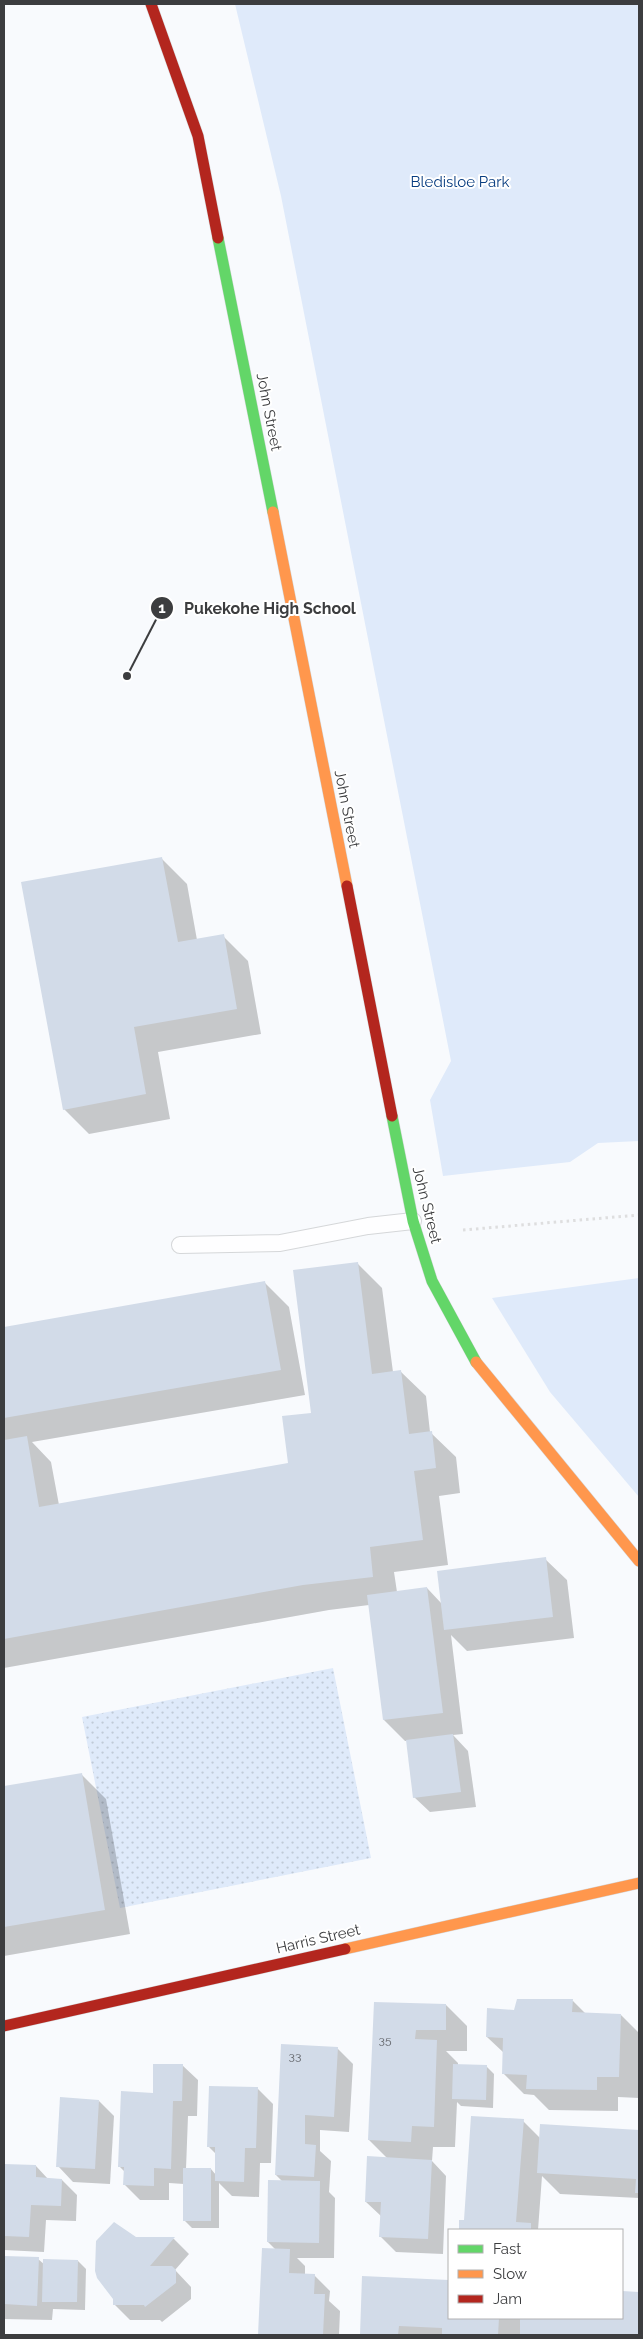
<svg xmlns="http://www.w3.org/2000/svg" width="643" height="2339" font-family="Raleway,sans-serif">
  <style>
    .grass { fill: url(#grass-dots) }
    .green { fill: #dfeafa }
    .shadow { fill: #0003 }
    .building { fill: #d2dbe8 }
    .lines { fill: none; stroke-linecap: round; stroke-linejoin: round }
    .lane-casing { stroke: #d5d7d9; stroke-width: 18 }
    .fast-casing { stroke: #d5d7d9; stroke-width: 12 }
    .slow-casing { stroke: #d5d7d9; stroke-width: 12 }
    .jam-casing { stroke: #d5d7d9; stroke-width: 12 }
    .path { stroke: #dededf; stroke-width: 3; stroke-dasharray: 2.5 4; stroke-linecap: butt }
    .lane { stroke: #fefeff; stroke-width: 16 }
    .fast { stroke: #63d668; stroke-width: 11 }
    .slow { stroke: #ff974d; stroke-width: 11 }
    .jam { stroke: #b3261e; stroke-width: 11 }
    .labels { text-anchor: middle; stroke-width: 4; stroke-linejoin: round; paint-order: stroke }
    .number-label { font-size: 12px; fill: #626469 }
    .park-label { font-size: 15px; fill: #083d80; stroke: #fff }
    .street-label { font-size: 15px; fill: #3c3d3f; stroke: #fff }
    .leader { fill: none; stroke: #3c3d3f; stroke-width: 2 }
    .callout-dot { fill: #3c3d3f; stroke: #fff; stroke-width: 2 }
    .mark-label { font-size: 15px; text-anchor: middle; font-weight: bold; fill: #fff }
    .callout-label { font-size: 16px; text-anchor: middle; font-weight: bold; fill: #3c3d3f; stroke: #fff; stroke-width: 4; stroke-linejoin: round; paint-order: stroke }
  </style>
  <defs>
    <pattern id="grass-dots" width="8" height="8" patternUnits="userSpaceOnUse" patternTransform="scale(1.25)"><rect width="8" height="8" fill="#dfeafa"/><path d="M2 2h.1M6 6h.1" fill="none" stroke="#c0cad7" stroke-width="1.8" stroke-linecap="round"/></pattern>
  </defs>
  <rect width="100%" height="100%" fill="#f8fafd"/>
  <!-- grass -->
  <path class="grass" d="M333,1668L371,1858L120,1908L82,1717Z"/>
  <!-- green -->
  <g class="green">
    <path d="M235,4H639V1141L598,1143L570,1162L443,1176L430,1100L451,1061L281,196Z"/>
    <path d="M639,1278V1497L550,1392L492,1298Z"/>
  </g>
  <!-- shadow -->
  <g class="shadow">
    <path d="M161,858L187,884L197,940L223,936L248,961L261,1034L158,1052L170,1119L89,1134L64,1109Z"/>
    <path d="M357,1263L382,1288L393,1372L400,1371L426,1396L430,1432L456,1457L460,1493L439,1496L448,1565L394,1572L397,1592L427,1588L442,1604L545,1559L567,1580L574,1638L467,1651L451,1635L463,1734L453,1735L468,1751L476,1807L430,1812L414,1797L407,1741H405L384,1720L369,1605L329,1610L4,1668V1328L264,1282L289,1307L305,1395L32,1442L51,1462L59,1505L289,1464L313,1414Z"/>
    <path d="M81,1774L106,1799L130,1934L4,1956V1787Z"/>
    <path d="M573,2001L586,2014L621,2015L639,2033V2098L618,2097V2111L549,2110L534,2095L524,2094L503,2073L504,2053L487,2037L515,2012Z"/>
    <path d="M375,2003L446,2005L467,2026V2051H446L458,2063V2065L486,2066L494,2074L493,2108L461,2106L457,2102L455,2147H433L432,2161L446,2176L443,2254L396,2252L380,2236L381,2216L366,2202L387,2158L369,2140Z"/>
    <path d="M337,2048L353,2064L349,2132L320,2130V2151L331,2161L329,2192L335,2198L334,2258H297L305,2266V2275H314L330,2291L329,2301L340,2311L339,2335H259L263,2249L276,2250L268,2242L283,2182L276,2175Z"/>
    <path d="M182,2065L198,2080L197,2116H188L186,2169H211L216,2175V2154L209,2147L257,2088L273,2104L271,2163H260L259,2197L232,2196L219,2183V2228H192L184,2220V2184L169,2183V2200H140L124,2184L125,2172L119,2166L154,2094Z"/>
    <path d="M99,2101L114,2116L110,2184L73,2182L58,2166Z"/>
    <path d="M523,2121L540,2138L541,2126L639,2132V2198L560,2194L542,2176L538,2230H460V2221H465Z"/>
    <path d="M4,2165L36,2166L48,2179L62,2180L77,2195L76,2221L46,2220L44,2252L4,2250Z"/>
    <path d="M135,2238L174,2239L189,2254L175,2270L191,2287V2299L162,2322L160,2320H130L114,2304Z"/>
    <path d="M4,2257L38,2259L45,2265L78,2261L86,2269L85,2310L53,2309L52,2320L4,2319Z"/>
    <path d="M363,2278L449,2282V2318H622V2293L639,2294V2335H361Z"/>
  </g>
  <!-- building -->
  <g class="building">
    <path d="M162,857L178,942L224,934L237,1009L134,1027L146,1094L63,1110L21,882Z"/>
    <path d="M358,1262L372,1374L401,1370L409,1434L432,1431L436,1468L414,1471L423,1540L370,1547L373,1577L303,1585L4,1639V1440L27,1436L39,1507L288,1463L282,1416L311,1413L293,1270Z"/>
    <path d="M265,1281L281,1370L4,1418V1327Z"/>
    <path d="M546,1557L553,1617L444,1630L437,1571Z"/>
    <path d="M427,1587L443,1713L383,1720L367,1595Z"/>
    <path d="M453,1734L461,1792L413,1798L406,1740Z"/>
    <path d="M82,1773L105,1910L4,1927V1786Z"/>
    <path d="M517,1999H573L572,2012L621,2014L619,2077H597V2090L526,2089L527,2075L502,2074L503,2038L486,2037L487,2008L514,2010Z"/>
    <path d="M374,2002L446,2004V2030H416L415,2039L437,2040L434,2127L412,2126L411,2142L368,2140Z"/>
    <path d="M281,2044L338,2047L334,2117L305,2115V2144L316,2145L314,2177L275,2175Z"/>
    <path d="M153,2064H183L182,2101H173L171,2169L154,2168V2186L123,2185L124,2167H118L121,2091L153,2093Z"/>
    <path d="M453,2064L487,2065L486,2100L452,2099Z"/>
    <path d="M209,2086L258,2087L256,2148H245L244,2182L215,2181V2147H207Z"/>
    <path d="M60,2097L99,2100L95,2169L56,2167Z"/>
    <path d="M471,2116L524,2119L516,2222L531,2223V2230H459V2220H464Z"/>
    <path d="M540,2124L639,2130V2193H635L636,2179L537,2173Z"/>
    <path d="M367,2156L432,2160L428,2239L379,2237L381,2202H365Z"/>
    <path d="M4,2164L36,2165V2177L62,2179L61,2206L31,2205L29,2237L4,2236Z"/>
    <rect x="183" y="2168" width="28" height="53"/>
    <path d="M268,2180L320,2181L319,2243L267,2242Z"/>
    <path d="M114,2222L136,2237H175L150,2266H172L176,2270V2283L145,2307L144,2305H113V2299L97,2278L95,2271L96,2241Z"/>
    <path d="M262,2248L290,2249L289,2273L315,2274L314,2294H325L323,2335H258Z"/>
    <path d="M4,2256L39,2257L37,2306L4,2304Z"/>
    <path d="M43,2259L78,2260L77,2302H42Z"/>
    <path d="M362,2276L449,2280V2318H499L498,2335H442V2328L399,2326L398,2335H360Z"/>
    <path d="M622,2291L639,2292V2335H520V2318H622Z"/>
  </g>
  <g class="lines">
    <defs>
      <path id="lane" d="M180,1245L280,1243L368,1226L413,1221"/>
      <g id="fast">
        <path d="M218,238L273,512"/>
        <path d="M392,1116L413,1221L432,1281L476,1362"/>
      </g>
      <g id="slow">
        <path d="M273,512L347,886"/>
        <path d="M476,1362L639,1561"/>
        <path d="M345,1949L639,1883"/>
      </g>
      <g id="jam">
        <path d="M151,4L198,136L218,238"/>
        <path d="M347,886L392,1116"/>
        <path d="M4,2026L345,1949"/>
      </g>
    </defs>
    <!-- lane casing -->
    <use href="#lane" class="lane-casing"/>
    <!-- fast casing -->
    <use href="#fast" class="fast-casing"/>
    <!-- slow casing -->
    <use href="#slow" class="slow-casing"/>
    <!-- jam casing -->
    <use href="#jam" class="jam-casing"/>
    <!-- path -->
    <path class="path" d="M463,1230L639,1215"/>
    <!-- lane -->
    <use href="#lane" class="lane"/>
    <!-- fast -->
    <use href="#fast" class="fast"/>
    <!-- slow -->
    <use href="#slow" class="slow"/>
    <!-- jam -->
    <use href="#jam" class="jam"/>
  </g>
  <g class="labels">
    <!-- number labels -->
    <g class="number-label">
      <text x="385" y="2044">35</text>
      <text x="295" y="2060">33</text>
    </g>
    <!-- park labels -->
    <g class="park-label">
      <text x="460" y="187">Bledisloe Park</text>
    </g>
    <!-- street labels -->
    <g class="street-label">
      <text transform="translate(269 412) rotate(79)" y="5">John Street</text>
      <text transform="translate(347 809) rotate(79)" y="5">John Street</text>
      <text transform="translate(427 1205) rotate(76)" y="5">John Street</text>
      <text transform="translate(318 1939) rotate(-13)" y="5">Harris Street</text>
    </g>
  </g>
  <!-- callouts -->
  <path class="leader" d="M127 676L162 608"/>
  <g class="callout-dot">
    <circle cx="127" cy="676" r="5"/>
    <circle cx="162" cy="608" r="12"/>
  </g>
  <g class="mark-label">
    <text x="162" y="613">1</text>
  </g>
  <g class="callout-label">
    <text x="270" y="614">Pukekohe High School</text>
  </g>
  <!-- border -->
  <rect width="643" height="2339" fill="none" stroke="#3c3d3f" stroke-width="10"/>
  <!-- legend -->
  <rect x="448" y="2229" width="175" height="90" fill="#ffffff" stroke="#b1b1b2"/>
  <rect x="458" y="2245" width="25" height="8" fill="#63d668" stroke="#b1b1b2"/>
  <text x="493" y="2254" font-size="15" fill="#3c3d3f">Fast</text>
  <rect x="458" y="2270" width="25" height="8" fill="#ff974d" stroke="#b1b1b2"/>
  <text x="493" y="2279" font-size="15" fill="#3c3d3f">Slow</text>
  <rect x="458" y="2295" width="25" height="8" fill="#b3261e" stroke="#b1b1b2"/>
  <text x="493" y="2304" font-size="15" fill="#3c3d3f">Jam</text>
</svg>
